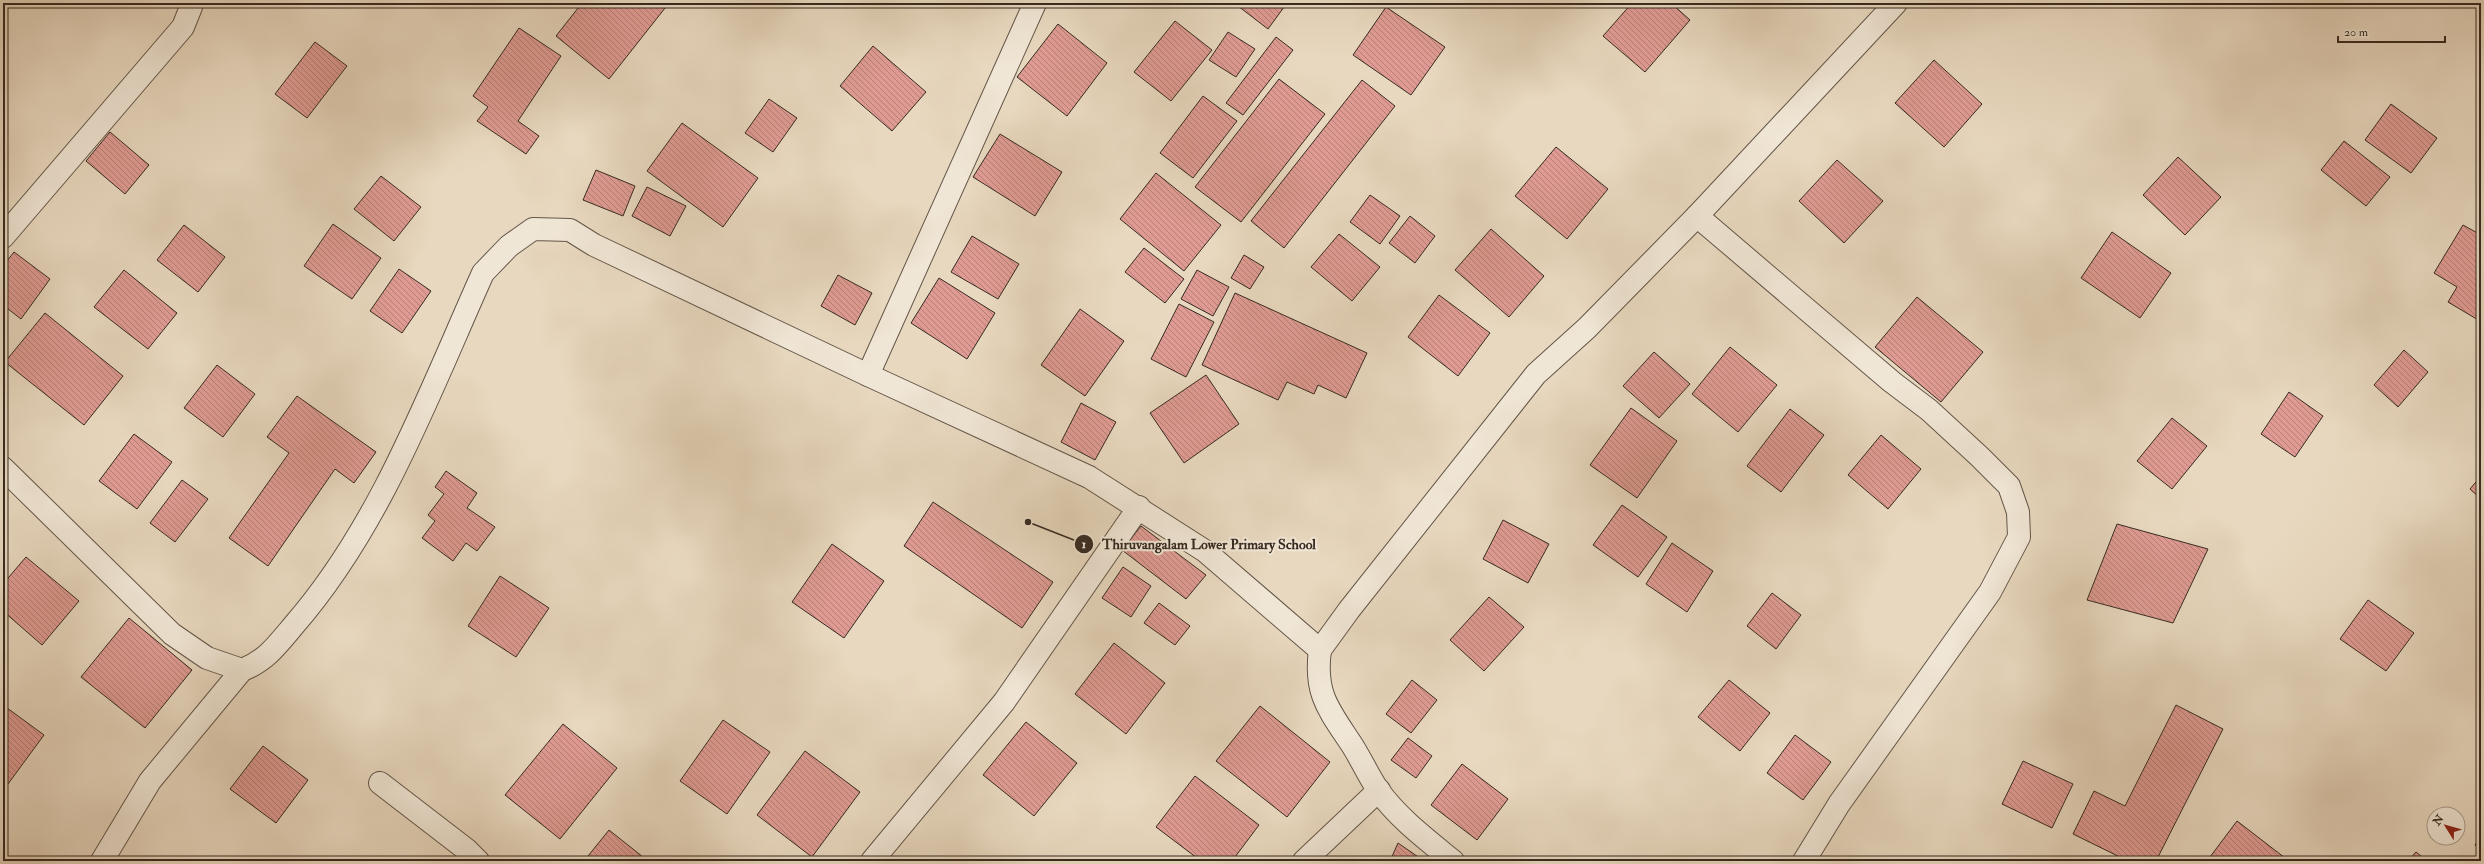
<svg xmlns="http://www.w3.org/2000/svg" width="2484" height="864" font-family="'IM FELL Double Pica',serif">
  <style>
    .building { fill: url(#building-back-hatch); stroke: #372a21 }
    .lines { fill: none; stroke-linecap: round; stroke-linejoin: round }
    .minor-casing { stroke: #635648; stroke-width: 24 }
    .minor { stroke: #f0e6d5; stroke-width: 22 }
    .leader { fill: none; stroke: #372a21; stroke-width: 1.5 }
    .callout-dot { fill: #372a21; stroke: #f0e6d5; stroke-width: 1.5 }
    .mark-label { font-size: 12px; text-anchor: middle; font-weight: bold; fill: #fff }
    .callout-label { font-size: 14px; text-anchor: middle; font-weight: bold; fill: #372a21; stroke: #f0e6d5; stroke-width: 4; stroke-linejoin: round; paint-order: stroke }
  </style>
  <defs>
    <pattern id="building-back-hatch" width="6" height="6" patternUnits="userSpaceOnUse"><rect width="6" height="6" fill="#df9b93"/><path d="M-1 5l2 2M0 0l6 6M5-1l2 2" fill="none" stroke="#b67f78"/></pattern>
  </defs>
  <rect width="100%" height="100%" fill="#e8d8bf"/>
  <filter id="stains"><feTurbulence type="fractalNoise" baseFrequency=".005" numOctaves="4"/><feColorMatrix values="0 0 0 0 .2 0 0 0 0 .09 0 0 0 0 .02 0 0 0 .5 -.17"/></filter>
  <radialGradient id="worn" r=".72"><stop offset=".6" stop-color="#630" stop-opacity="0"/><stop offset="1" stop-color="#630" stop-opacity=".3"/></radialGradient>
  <!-- building -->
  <g class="building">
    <path d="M582,3H669L609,79L556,36Z"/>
    <path d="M1240,3H1287L1268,29L1238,6Z"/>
    <path d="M1632,3H1671L1690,20L1645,72L1603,36Z"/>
    <path d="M1386,7L1445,47L1411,95L1353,55Z"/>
    <path d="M1175,21L1212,50L1171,101L1134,72Z"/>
    <path d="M1058,24L1107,63L1067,116L1017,77Z"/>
    <path d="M519,28L561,56L518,121L539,136L526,154L477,121L488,107L473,96Z"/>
    <path d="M1228,32L1255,49L1236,77L1209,60Z"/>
    <path d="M1276,37L1293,50L1243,115L1226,103Z"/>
    <path d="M315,42L347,66L307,118L275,94Z"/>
    <path d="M873,46L926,92L892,131L840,86Z"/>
    <path d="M1934,60L1982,104L1944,147L1895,103Z"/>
    <path d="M1279,79L1325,114L1241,222L1195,187Z"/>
    <path d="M1362,80L1395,106L1284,248L1251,221Z"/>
    <path d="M1203,96L1237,121L1193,178L1160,153Z"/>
    <path d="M769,99L797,118L773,152L745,133Z"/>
    <path d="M2391,104L2437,138L2411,173L2365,140Z"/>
    <path d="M682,123L758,178L723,227L647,171Z"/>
    <path d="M110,132L149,165L125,194L86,161Z"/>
    <path d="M1000,134L1062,172L1035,216L973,177Z"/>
    <path d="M2344,141L2390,177L2366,206L2321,170Z"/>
    <path d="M1556,147L1608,189L1567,239L1515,196Z"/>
    <path d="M2178,157L2221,197L2185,235L2143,195Z"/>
    <path d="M1837,160L1883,201L1844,243L1799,201Z"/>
    <path d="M596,170L635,186L623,216L583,200Z"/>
    <path d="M1156,173L1221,225L1184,271L1120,219Z"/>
    <path d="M381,176L421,207L394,241L354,209Z"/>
    <path d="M647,187L686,206L670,236L632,216Z"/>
    <path d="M1370,195L1400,216L1380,244L1350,222Z"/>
    <path d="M1410,216L1435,236L1415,263L1389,243Z"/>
    <path d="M333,224L381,258L352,299L304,266Z"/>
    <path d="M184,225L225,257L198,292L157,260Z"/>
    <path d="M2463,225L2481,235V290L2476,299L2481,302L2480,321L2448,302L2457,287L2434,273Z"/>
    <path d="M1491,229L1544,276L1509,317L1455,270Z"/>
    <path d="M2112,232L2171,273L2140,318L2081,278Z"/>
    <path d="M1339,234L1380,267L1352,301L1311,267Z"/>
    <path d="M972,236L1019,264L998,299L951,272Z"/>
    <path d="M1144,248L1184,279L1165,303L1125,272Z"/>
    <path d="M14,252L50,279L21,319L3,305V266Z"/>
    <path d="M1244,255L1264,267L1250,289L1231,278Z"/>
    <path d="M399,269L431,291L402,333L370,311Z"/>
    <path d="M124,270L177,313L148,349L94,307Z"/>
    <path d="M1197,270L1229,287L1213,316L1181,299Z"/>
    <path d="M838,275L872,293L855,325L821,306Z"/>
    <path d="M939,278L995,313L967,359L911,323Z"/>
    <path d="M1235,293L1367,353L1346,398L1318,385L1314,394L1287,382L1278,400L1202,365Z"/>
    <path d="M1439,295L1490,333L1458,376L1408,337Z"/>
    <path d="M1917,297L1983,352L1941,402L1875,347Z"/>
    <path d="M1179,304L1214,322L1186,377L1151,359Z"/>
    <path d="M1080,309L1124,341L1085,396L1041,365Z"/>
    <path d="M45,313L123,376L84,425L5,362Z"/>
    <path d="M1730,347L1777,385L1738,432L1692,394Z"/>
    <path d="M2404,350L2428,372L2398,407L2374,385Z"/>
    <path d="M1654,352L1690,384L1659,418L1623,386Z"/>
    <path d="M217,365L255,394L223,437L184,408Z"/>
    <path d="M1206,375L1239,424L1184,463L1150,413Z"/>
    <path d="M2289,392L2323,416L2295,457L2261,434Z"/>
    <path d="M297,396L376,452L354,483L335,469L268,566L229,538L289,453L267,437Z"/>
    <path d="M1081,403L1116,422L1095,460L1061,442Z"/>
    <path d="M1631,408L1677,441L1637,498L1590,465Z"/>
    <path d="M1790,409L1824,435L1781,492L1747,466Z"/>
    <path d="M2172,418L2207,446L2172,489L2137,461Z"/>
    <path d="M134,434L172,462L137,509L99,481Z"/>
    <path d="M1881,435L1921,469L1888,509L1848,475Z"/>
    <path d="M446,471L477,493L467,508L495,527L477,551L466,543L453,561L422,538L435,521L428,515L444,494L435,487Z"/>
    <path d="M2481,476V499L2470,489Z"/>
    <path d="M182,480L208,499L175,542L150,523Z"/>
    <path d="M933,502L1053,582L1022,628L904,546Z"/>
    <path d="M1622,505L1667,537L1638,577L1593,545Z"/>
    <path d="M1503,520L1549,544L1528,583L1483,559Z"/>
    <path d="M2117,524L2208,549L2173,623L2087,600Z"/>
    <path d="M1141,526L1206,575L1186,599L1122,550Z"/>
    <path d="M1672,543L1713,571L1687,612L1646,584Z"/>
    <path d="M832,544L884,581L844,638L792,602Z"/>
    <path d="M26,557L79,601L42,645L3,611V584Z"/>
    <path d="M1123,567L1151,586L1131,617L1102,598Z"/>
    <path d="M500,576L549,608L516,657L468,626Z"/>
    <path d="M1772,593L1801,615L1776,649L1747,626Z"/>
    <path d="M1489,597L1524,627L1484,671L1450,640Z"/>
    <path d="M2368,600L2414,633L2386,671L2340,639Z"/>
    <path d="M1159,603L1190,626L1175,645L1144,623Z"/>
    <path d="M129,618L192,670L145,728L81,677Z"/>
    <path d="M1114,643L1165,683L1126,734L1075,694Z"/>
    <path d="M1412,680L1437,700L1411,733L1386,714Z"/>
    <path d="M1729,680L1770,713L1740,751L1698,717Z"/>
    <path d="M3,705L44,735L8,784L3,780Z"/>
    <path d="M2176,705L2223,729L2156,861H2128L2073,834L2094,791L2125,806Z"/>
    <path d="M1260,706L1330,762L1287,817L1216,761Z"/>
    <path d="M723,720L770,752L727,814L680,781Z"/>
    <path d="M1026,722L1077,763L1034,816L983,775Z"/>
    <path d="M563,724L617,768L560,839L505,795Z"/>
    <path d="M1795,735L1831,762L1803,800L1767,773Z"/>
    <path d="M1408,738L1432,756L1416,778L1391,760Z"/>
    <path d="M263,746L308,780L276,823L230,789Z"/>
    <path d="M805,751L860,792L812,857L757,815Z"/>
    <path d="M2023,761L2073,784L2052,828L2002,804Z"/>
    <path d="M1462,764L1508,799L1477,840L1431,805Z"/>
    <path d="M1195,776L1259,825L1232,861H1201L1156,827Z"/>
    <path d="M2237,821L2289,861H2207Z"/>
    <path d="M609,830L648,861H584Z"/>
    <path d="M2481,837V850L2475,845Z"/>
    <path d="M1398,843L1424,861H1390Z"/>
    <path d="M2416,852L2427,861H2408Z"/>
    <path d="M1168,856L1175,861H1164Z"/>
  </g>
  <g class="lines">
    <defs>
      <g id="minor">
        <path d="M1697,216L1892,382L1929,410L1980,457L2009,486L2018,512L2019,537L1990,592L1839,804L1804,861"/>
        <path d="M3,237L183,27L191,7L190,3"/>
        <path d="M868,375L1035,3"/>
        <path d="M3,468L172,634L207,658L242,670"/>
        <path d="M1320,650C1314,694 1329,710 1352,745C1361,759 1368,775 1378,790C1398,818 1426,839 1453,861"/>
        <path d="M380,783L467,850L478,861"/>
        <path d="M102,861L150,781L242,670C266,661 278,644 294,625C381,525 429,393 483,273L509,246L533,229L570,230L594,245L868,375L1089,477L1205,551L1320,650L1349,610L1536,374L1587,328L1697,216L1896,3"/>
        <path d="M872,861L1004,702L1139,507"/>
        <path d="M1304,861L1379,790"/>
      </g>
    </defs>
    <!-- minor casing -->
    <use href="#minor" class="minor-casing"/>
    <!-- minor -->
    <use href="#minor" class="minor"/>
  </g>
  <!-- callouts -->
  <path class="leader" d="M1028 522L1084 544"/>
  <g class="callout-dot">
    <circle cx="1028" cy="522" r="4"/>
    <circle cx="1084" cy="544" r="10"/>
  </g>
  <g class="mark-label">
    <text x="1084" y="548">1</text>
  </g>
  <g class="callout-label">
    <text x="1209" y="549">Thiruvangalam Lower Primary School</text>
  </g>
  <!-- margin -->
  <rect width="2484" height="864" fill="none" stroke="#e8d8bf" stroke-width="16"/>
  <rect x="4" y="4" width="2476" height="856" fill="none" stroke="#372a21" stroke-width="2"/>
  <rect x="8" y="8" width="2468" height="848" fill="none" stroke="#372a21"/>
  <!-- north arrow -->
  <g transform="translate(2446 826) rotate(307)"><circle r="19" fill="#f0e6d5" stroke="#a69b8d"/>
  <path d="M0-3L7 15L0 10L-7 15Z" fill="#8f2418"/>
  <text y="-6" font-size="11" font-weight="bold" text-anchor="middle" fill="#372a21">N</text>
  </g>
  <!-- scale -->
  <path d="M2338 36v6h107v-6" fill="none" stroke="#372a21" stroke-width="2"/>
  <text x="2344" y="36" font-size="12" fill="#372a21" stroke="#f0e6d5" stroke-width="3" paint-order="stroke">20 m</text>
  <rect width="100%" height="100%" filter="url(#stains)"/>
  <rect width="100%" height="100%" fill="url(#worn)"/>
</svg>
